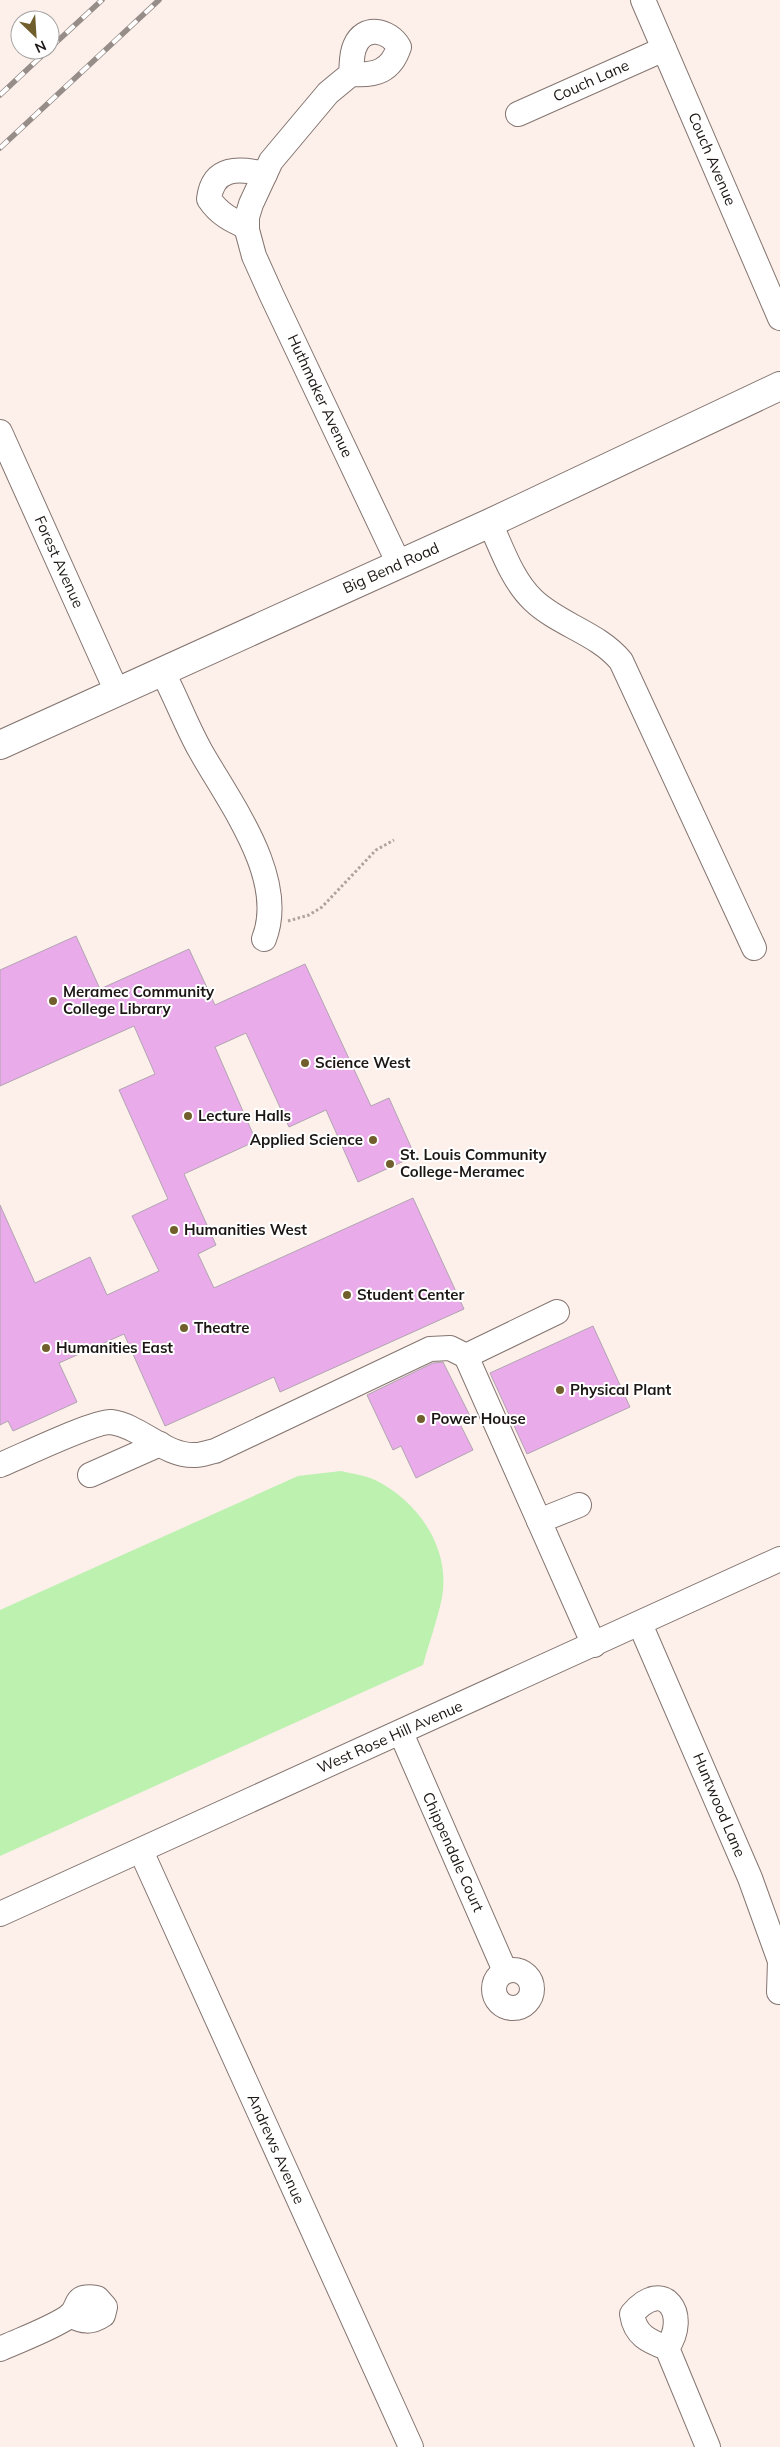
<svg xmlns="http://www.w3.org/2000/svg" width="780" height="2447" font-family="Mulish,sans-serif">
  <style>
    .green { fill: #bcf1b0 }
    .building { fill: #eaabeb; stroke: #b0a5b0 }
    .lines { fill: none; stroke-linecap: round; stroke-linejoin: round }
    .minor-casing { stroke: #847570; stroke-width: 26 }
    .major-casing { stroke: #847570; stroke-width: 30 }
    .path { stroke: #afa3a0; stroke-width: 3; stroke-dasharray: 2.5 2.5; stroke-linecap: butt }
    .minor { stroke: #fff; stroke-width: 24 }
    .major { stroke: #fff; stroke-width: 28 }
    .rail-casing { stroke: #968c88; stroke-width: 5.5 }
    .rail { stroke: #fff; stroke-width: 4; stroke-dasharray: 11; stroke-linecap: butt }
    .poi-dot { fill: #705f2d; stroke: #fff; stroke-width: 2 }
    .labels { text-anchor: middle; stroke-width: 4; stroke-linejoin: round; paint-order: stroke }
    .street-label { font-size: 15px; fill: #1c1614; stroke: #fff }
    .poi-label { font-size: 15px; font-weight: bold; fill: #1c1614; stroke: #fff; text-anchor: start }
  </style>
  <rect width="100%" height="100%" fill="#fdefea"/>
  <!-- green -->
  <path class="green" d="M341,1471C352,1474 365,1475 375,1480C418,1501 451,1548 442,1598C437,1621 429,1643 423,1665L0,1856V1610L298,1476Z"/>
  <!-- building -->
  <g class="building">
    <path d="M76,936L100,989L189,949L215,1005L305,964L371,1106L389,1098L415,1156L358,1182L326,1110L289,1127L246,1033L215,1047L256,1141L184,1174L216,1245L198,1254L214,1288L413,1198L464,1309L280,1392L274,1377L165,1426L124,1334L59,1363L77,1402L13,1431L8,1421L0,1425V1205L35,1283L90,1257L107,1295L159,1271L132,1216L168,1199L119,1090L155,1074L134,1026L0,1086V970Z"/>
    <path d="M593,1326L630,1407L527,1454L490,1373Z"/>
    <path d="M443,1362L470,1416L459,1422L473,1450L416,1478L401,1446L393,1450L367,1395L433,1363Z"/>
  </g>
  <g class="lines">
    <defs>
      <g id="minor">
        <path d="M643,0L780,318"/>
        <path d="M351,74C352,66 351,54 355,46C364,24 389,30 399,47C391,71 376,76 351,74L328,93L271,161L251,204L247,217V230L254,256L272,296L399,564"/>
        <path d="M518,114L664,49"/>
        <path d="M247,227C231,220 219,214 209,199C213,166 239,168 265,174"/>
        <path d="M0,432L117,692"/>
        <path d="M490,523C502,549 512,580 533,600C559,625 598,633 621,661L754,948"/>
        <path d="M162,671C176,697 186,725 200,750C229,802 288,878 264,939"/>
        <path d="M466,1356L594,1645"/>
        <path d="M0,1465C20,1457 94,1421 111,1422C141,1426 165,1457 196,1455C202,1455 209,1452 215,1451L430,1349L450,1348L466,1356L557,1312"/>
        <path d="M90,1475L160,1444"/>
        <path d="M539,1521L579,1505"/>
        <path d="M640,1624L750,1878L780,1961L779,1992"/>
        <path d="M401,1733L505,1971"/>
        <path d="M141,1851L411,2447"/>
        <path d="M0,1914L780,1559"/>
        <circle cx="513" cy="1989" r="19"/>
        <path d="M667,2348C690,2315 664,2276 632,2314C635,2335 648,2341 667,2348L708,2447"/>
        <path d="M0,2349C22,2339 48,2330 68,2317C82,2308 70,2294 97,2298L105,2307L103,2315C91,2323 83,2322 70,2315"/>
      </g>
      <path id="major" d="M0,745L490,523L780,386"/>
    </defs>
    <!-- minor casing -->
    <use href="#minor" class="minor-casing"/>
    <!-- major casing -->
    <use href="#major" class="major-casing"/>
    <!-- path -->
    <path class="path" d="M288,921L309,915L322,907L376,850L394,840"/>
    <!-- minor -->
    <use href="#minor" class="minor"/>
    <!-- major -->
    <use href="#major" class="major"/>
    <defs>
      <g id="rail">
        <path d="M50,48L102,0"/>
        <path d="M0,95L48,50"/>
        <path d="M0,148L159,0"/>
      </g>
    </defs>
    <!-- rail casing -->
    <use href="#rail" class="rail-casing"/>
    <!-- rail -->
    <use href="#rail" class="rail"/>
  </g>
  <!-- markers -->
  <g class="poi-dot">
    <circle cx="53" cy="1001" r="5"/>
    <circle cx="305" cy="1063" r="5"/>
    <circle cx="188" cy="1116" r="5"/>
    <circle cx="373" cy="1140" r="5"/>
    <circle cx="390" cy="1164" r="5"/>
    <circle cx="174" cy="1230" r="5"/>
    <circle cx="347" cy="1295" r="5"/>
    <circle cx="184" cy="1328" r="5"/>
    <circle cx="46" cy="1348" r="5"/>
    <circle cx="560" cy="1390" r="5"/>
    <circle cx="421" cy="1419" r="5"/>
  </g>
  <g class="labels">
    <!-- street labels -->
    <g class="street-label">
      <text transform="translate(591 81) rotate(-24)" y="5">Couch Lane</text>
      <text transform="translate(712 159) rotate(67)" y="5">Couch Avenue</text>
      <text transform="translate(320 396) rotate(65)" y="5">Huthmaker Avenue</text>
      <text transform="translate(59 562) rotate(66)" y="5">Forest Avenue</text>
      <text transform="translate(391 568) rotate(-24)" y="5">Big Bend Road</text>
      <text transform="translate(390 1737) rotate(-24)" y="5">West Rose Hill Avenue</text>
      <text transform="translate(719 1805) rotate(67)" y="5">Huntwood Lane</text>
      <text transform="translate(453 1852) rotate(66)" y="5">Chippendale Court</text>
      <text transform="translate(276 2149) rotate(66)" y="5">Andrews Avenue</text>
    </g>
    <!-- poi labels -->
    <g class="poi-label">
      <text x="63" y="997">Meramec Community<tspan x="63" dy="17">College Library</tspan></text>
      <text x="315" y="1068">Science West</text>
      <text x="198" y="1121">Lecture Halls</text>
      <text x="363" y="1145" text-anchor="end">Applied Science</text>
      <text x="400" y="1160">St. Louis Community<tspan x="400" dy="17">College-Meramec</tspan></text>
      <text x="184" y="1235">Humanities West</text>
      <text x="357" y="1300">Student Center</text>
      <text x="194" y="1333">Theatre</text>
      <text x="56" y="1353">Humanities East</text>
      <text x="570" y="1395">Physical Plant</text>
      <text x="431" y="1424">Power House</text>
    </g>
  </g>
  <!-- north arrow -->
  <g transform="translate(35 35) rotate(155)"><circle r="24" fill="#ffffff" stroke="#a4a2a1"/>
  <path d="M0-4L9 19L0 12L-9 19Z" fill="#705f2d"/>
  <text y="-8" font-size="14" font-weight="bold" text-anchor="middle" fill="#1c1614">N</text>
  </g>
</svg>
